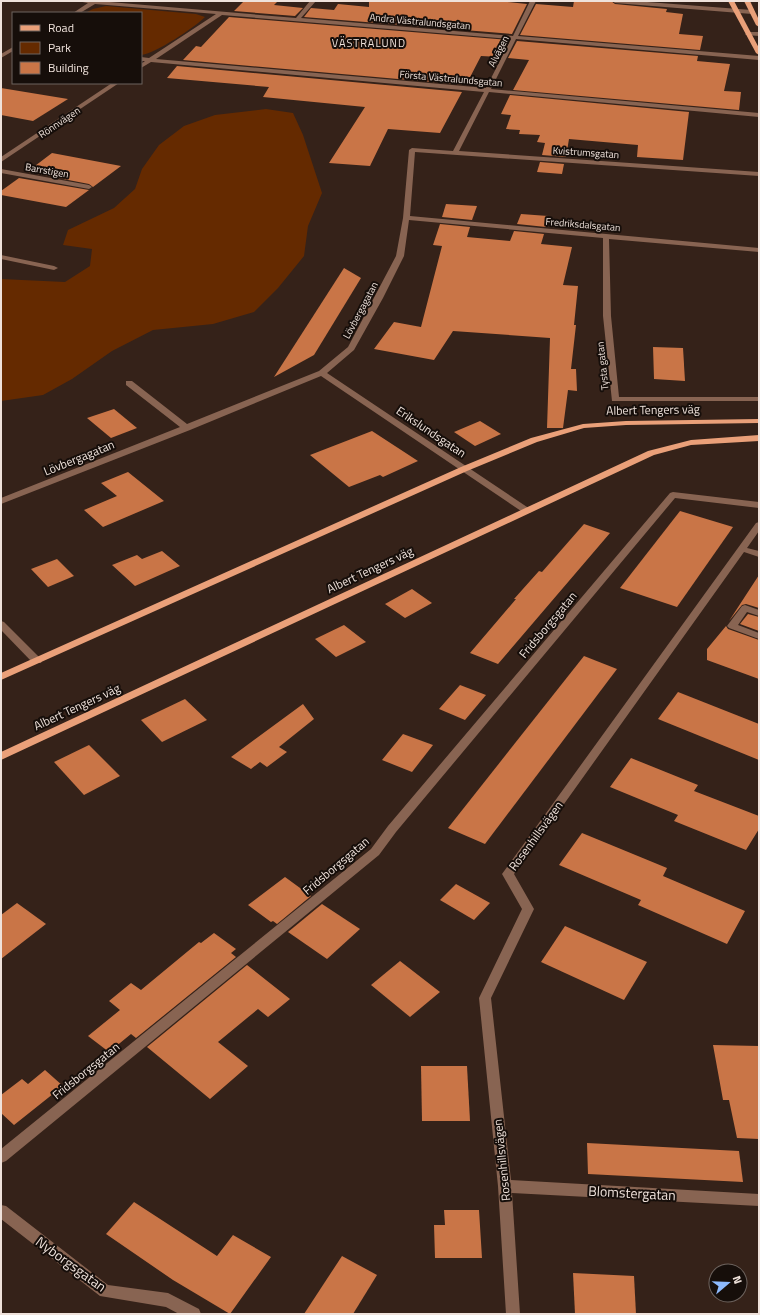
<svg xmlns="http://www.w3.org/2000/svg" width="760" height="1315" font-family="'Titillium Web',sans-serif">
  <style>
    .green { fill: #652a00 }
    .building { fill: #c97547 }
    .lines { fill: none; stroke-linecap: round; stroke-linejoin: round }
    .minor { fill: #886452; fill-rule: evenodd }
    .major { fill: #eaa079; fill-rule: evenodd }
    .labels { text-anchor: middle; stroke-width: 4; stroke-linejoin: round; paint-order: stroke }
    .far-street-label { font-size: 10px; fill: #efe2db; stroke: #160e0a }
    .far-neighbourhood-label { font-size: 11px; letter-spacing: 1px; fill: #efe2db; stroke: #160e0a }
    .street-label { font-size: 12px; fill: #efe2db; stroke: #160e0a }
    .near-street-label { font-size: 14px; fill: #efe2db; stroke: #160e0a }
  </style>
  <rect width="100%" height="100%" fill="#352219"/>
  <!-- green -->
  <g class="green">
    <path d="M106,6L196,14L205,17C195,27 155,54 141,55V13H85L93,9Z"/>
    <path d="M266,109L293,113L303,135L322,193L308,226L304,256L278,288L254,312L213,324L153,330L112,351L72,379L43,395L1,401V279L65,282L90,266L92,249L63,245L68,230L114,208L135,189L142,169L159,145L184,126L215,115Z"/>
  </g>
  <!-- building -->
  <g class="building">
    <path d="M244,1H278L274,5L303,8L295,16L234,11Z"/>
    <path d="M369,1H498L527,4L512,34L304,17L311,8L334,10L338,4L369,7Z"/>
    <path d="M574,1H611L615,4L667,9L666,12L683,14L679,34L703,36L700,50L520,35L536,4L573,7Z"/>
    <path d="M229,17L509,40L500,57L481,56L466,85L183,60L196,46L201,47Z"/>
    <path d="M517,41L698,56L697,61L730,64L724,91L741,92L739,110L513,90L529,60L508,58Z"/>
    <path d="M177,66L462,92L440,133L388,129L370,166L329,163L365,107L263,97L269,87L167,78Z"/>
    <path d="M1,88L68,99L33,121L1,115Z"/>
    <path d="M510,95L689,112L683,160L637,157L638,145L569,139L566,157L542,155L545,143L537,142L540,135L519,134L520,130L506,129L511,115L501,114Z"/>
    <path d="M52,153L121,166L93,187L89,184L27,172Z"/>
    <path d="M540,162L564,164L562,174L537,172Z"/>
    <path d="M19,178L89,190L66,207L1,195V191Z"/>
    <path d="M446,204L477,206L472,220L442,217Z"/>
    <path d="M521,214L548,216L546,227L517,224Z"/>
    <path d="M440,224L470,227L467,237L510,241L514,231L544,234L541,244L572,247L563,285L578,286L574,325H576L571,369H576L577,391L568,390L563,428H547L550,338L453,331L434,360L374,349L394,322L421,327L442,246L433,245Z"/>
    <path d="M344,268L361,278L314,355L274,377Z"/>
    <path d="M653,347L683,348L685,381L654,379Z"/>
    <path d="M114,409L137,428L111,438L87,418Z"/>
    <path d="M480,421L501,434L475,446L454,432Z"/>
    <path d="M372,431L418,461L383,477L380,475L349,487L310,455Z"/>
    <path d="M128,472L164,501L103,527L84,510L117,496L101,483Z"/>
    <path d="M680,511L733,527L677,607L620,588Z"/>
    <path d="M584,524L610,533L498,664L470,653L516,599H514L539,571L542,572Z"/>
    <path d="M162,551L180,566L135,586L112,565L137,555L142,559Z"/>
    <path d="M57,559L74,576L48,587L31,569Z"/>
    <path d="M759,575V608L746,604L742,605L729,621Z"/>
    <path d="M412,589L432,603L405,618L385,604Z"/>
    <path d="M748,614L759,617V631L740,624Z"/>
    <path d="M344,625L366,642L336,657L315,639Z"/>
    <path d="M726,626L728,629L759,640V679L707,660V649Z"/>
    <path d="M584,656L617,669L485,844L448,828Z"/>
    <path d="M460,685L486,695L465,720L439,709Z"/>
    <path d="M678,692L759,724V760L658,719Z"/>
    <path d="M185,699L207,720L162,742L141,720Z"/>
    <path d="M303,704L314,719L279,747L287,752L267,767L260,762L251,769L231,757Z"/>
    <path d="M403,734L433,745L412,772L382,760Z"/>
    <path d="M89,745L120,776L84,795L54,762Z"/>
    <path d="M631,758L698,785L694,791L759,816V829L746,850L674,821L678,815L610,787Z"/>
    <path d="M582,833L667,868L663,876L745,911L727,944L638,905L641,900L559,865Z"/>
    <path d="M285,877L311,896L277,924L273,921L271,922L248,905Z"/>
    <path d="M456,884L490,903L474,920L440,900Z"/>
    <path d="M17,903L46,924L1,959V915Z"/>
    <path d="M322,904L360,929L327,959L288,932Z"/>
    <path d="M565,926L647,962L624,1000L541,962Z"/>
    <path d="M214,933L236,949L231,953L236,957L136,1038L131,1034L109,1052L88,1036L120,1010L109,1001L131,983L141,990L199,942L201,943Z"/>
    <path d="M400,961L440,992L410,1017L371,985Z"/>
    <path d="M247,965L290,999L268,1017L258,1009L218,1042L248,1066L210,1099L147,1047Z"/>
    <path d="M713,1045L759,1046V1139L737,1138L729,1100H723Z"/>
    <path d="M421,1066H467L470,1121H422Z"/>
    <path d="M45,1070L63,1086L14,1125L1,1113V1095L22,1079L28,1084Z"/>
    <path d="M587,1143L739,1151L743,1182L588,1174Z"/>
    <path d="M134,1202L217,1256L233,1235L271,1257L230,1314L173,1280L106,1234Z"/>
    <path d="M444,1210H479L482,1258H435L434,1225H445Z"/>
    <path d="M342,1256L377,1275L353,1314H304Z"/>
    <path d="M573,1273L634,1276L636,1314H575Z"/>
  </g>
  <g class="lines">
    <!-- minor -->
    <g class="minor">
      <path d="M77,1H98L296,18L310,1H316L301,18L513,36L530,1H536L518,36L759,56V60L516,39L491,89L759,113V117L489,92L459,151L759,172V176L415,152L410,216L759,248V252L609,239L611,316L619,397H759V401H612L603,316V238L409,220L404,256L383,298L354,350L327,373L530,509L531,511L530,513H524L321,376L190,430L1,504V498L180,427L126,385V381H132L187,424L319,371L348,347L396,256L403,218L409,150L412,148L453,151L484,92L151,62L141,68V64L145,61H141V57L149,58L216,14L95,4L80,13H73L88,3ZM222,15L511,39L486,88L156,59Z"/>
      <path d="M612,1H634L752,10L755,12L752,14L615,3Z"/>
      <path d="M748,32H759V36L746,35L745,34Z"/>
      <path d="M13,47V51L1,58V54Z"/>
      <path d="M112,83H119L1,162V157Z"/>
      <path d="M1,169L89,185L92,187L89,189L1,173Z"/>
      <path d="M1,255L54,266L58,268L54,270L1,259Z"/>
      <path d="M673,492L759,502V508L675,498L396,832L379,855L6,1161L1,1163V1149L371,849L388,826L670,493Z"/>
      <path d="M759,522V531L747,548L759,551V557L744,552L514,874L534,909L491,998L511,1180L759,1194V1206L512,1193L520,1314H506L498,1186L479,998L522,909L502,874L756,523Z"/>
      <path d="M745,605L759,610V616L747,612L738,625L759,633V639L729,628L727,626L742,606Z"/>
      <path d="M1,621L4,622L41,659L42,661L41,663H33L1,630Z"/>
      <path d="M1,1205L6,1206L108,1285L168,1293L199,1309L201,1314H179L166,1307L100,1296L1,1219Z"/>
    </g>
    <!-- major -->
    <g class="major">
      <path d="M728,1H734L759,48V55L756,53Z"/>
      <path d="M744,1H750L759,20V27L756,25Z"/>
      <path d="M759,419V423L626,425L584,428L537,442L467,471L1,680V673L461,467L531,438L583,424L626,421Z"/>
      <path d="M759,435V441L691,445L654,455L1,760V752L648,451L691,440Z"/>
    </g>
  </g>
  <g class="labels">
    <!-- far-street labels -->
    <g class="far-street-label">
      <text transform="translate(420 21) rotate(5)" y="4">Andra Västralundsgatan</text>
      <text transform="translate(498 51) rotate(-63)" y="4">Alvägen</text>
      <text transform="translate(451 78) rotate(5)" y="4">Första Västralundsgatan</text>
      <text transform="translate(59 122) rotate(-34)" y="4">Rönnvägen</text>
      <text transform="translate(586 152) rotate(4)" y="4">Kvistrumsgatan</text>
      <text transform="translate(47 170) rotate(10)" y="4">Barrstigen</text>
      <text transform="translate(583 224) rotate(5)" y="4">Fredriksdalsgatan</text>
      <text transform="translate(360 310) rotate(-62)" y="4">Lövbergagatan</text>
      <text transform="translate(602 366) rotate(-96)" y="4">Tysta gatan</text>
    </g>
    <!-- far-neighbourhood labels -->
    <g class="far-neighbourhood-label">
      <text x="369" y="47">VÄSTRALUND</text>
    </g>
    <!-- street labels -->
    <g class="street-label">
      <text transform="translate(653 410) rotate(-1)" y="4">Albert Tengers väg</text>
      <text transform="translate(431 432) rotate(34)" y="4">Erikslundsgatan</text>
      <text transform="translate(79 458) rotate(-22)" y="4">Lövbergagatan</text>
      <text transform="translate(370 570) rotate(-25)" y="4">Albert Tengers väg</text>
      <text transform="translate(548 625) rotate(-50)" y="4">Fridsborgsgatan</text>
      <text transform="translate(77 707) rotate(-25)" y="4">Albert Tengers väg</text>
      <text transform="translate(536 836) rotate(-54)" y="4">Rosenhillsvägen</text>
      <text transform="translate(336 866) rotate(-40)" y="4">Fridsborgsgatan</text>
      <text transform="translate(86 1071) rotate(-39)" y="4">Fridsborgsgatan</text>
      <text transform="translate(502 1160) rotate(-96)" y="4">Rosenhillsvägen</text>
    </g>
    <!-- near-street labels -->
    <g class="near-street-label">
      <text transform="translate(632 1193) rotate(3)" y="5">Blomstergatan</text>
      <text transform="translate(71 1264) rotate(36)" y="5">Nyborgsgatan</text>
    </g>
  </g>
  <!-- border -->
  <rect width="760" height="1315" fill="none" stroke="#efe2db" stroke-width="4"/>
  <!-- legend -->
  <rect x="12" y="12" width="130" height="72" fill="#160e0a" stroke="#6d635e"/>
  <rect x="20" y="25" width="20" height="6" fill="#eaa079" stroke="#6d635e"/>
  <text x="48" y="32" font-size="12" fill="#efe2db">Road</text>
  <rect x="20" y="42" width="20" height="12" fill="#652a00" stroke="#6d635e"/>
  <text x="48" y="52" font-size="12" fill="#efe2db">Park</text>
  <rect x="20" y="62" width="20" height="12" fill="#c97547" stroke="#6d635e"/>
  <text x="48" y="72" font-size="12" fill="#efe2db">Building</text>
  <!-- north arrow -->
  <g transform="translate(728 1283) rotate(71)"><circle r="19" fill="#160e0a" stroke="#6d635e"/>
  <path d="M0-3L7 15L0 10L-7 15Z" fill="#8db9fc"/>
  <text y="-6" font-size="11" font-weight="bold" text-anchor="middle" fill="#efe2db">N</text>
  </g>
</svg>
